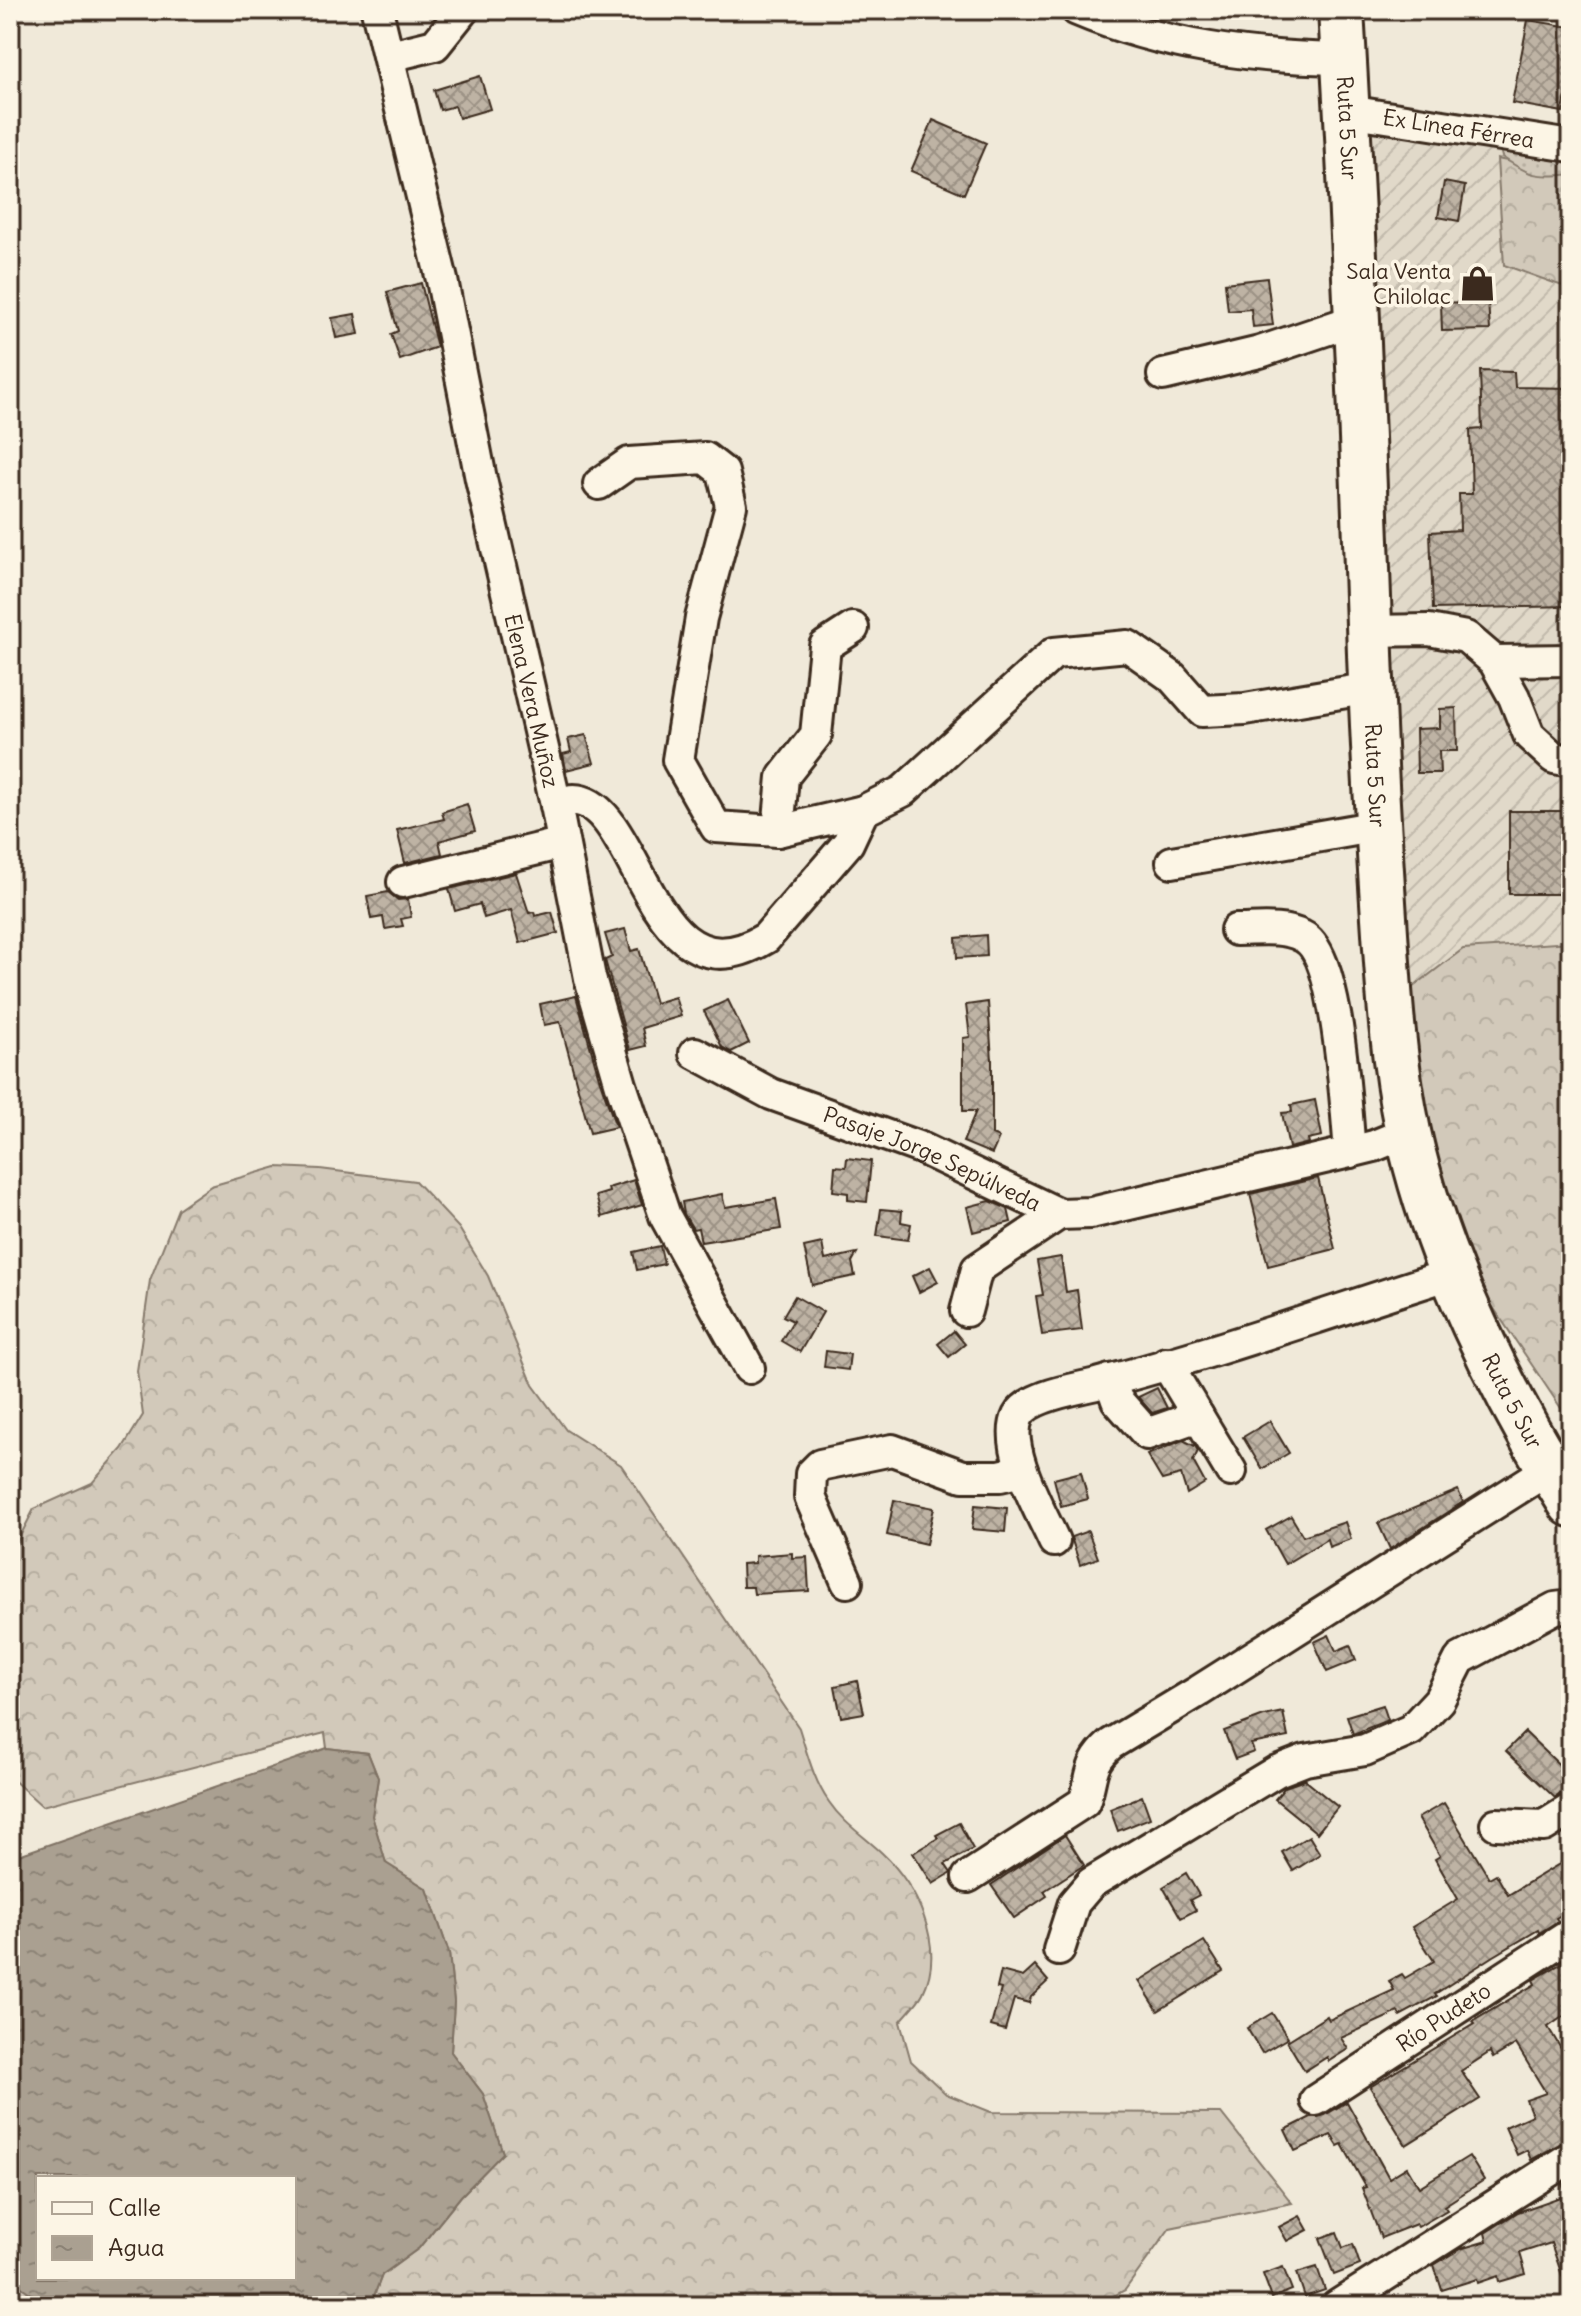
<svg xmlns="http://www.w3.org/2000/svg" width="1581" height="2316" font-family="Delius,sans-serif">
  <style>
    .industrial { fill: url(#industrial-furrows) }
    .forest { fill: url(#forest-crowns); stroke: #867a6c; stroke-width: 2 }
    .park { fill: url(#park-dots); stroke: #867a6c; stroke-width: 2 }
    .water { fill: url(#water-ripples); stroke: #7e7163; stroke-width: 2; fill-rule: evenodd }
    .building { fill: url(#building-cross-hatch); stroke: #3b2a1e; stroke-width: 2 }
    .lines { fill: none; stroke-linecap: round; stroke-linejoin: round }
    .minor-casing { stroke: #3b2a1e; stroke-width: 36 }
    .highway-casing { stroke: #3b2a1e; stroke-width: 50 }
    .minor { stroke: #fcf5e5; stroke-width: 30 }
    .highway { stroke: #fcf5e5; stroke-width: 44 }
    .labels { text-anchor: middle; stroke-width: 7; stroke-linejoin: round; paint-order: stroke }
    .street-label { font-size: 22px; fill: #3b2a1e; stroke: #fcf5e5 }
    .poi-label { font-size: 22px; fill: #3b2a1e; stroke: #fcf5e5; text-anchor: end }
  </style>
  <defs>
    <pattern id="industrial-furrows" width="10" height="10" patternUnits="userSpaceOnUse" patternTransform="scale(2)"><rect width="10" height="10" fill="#e1d9c9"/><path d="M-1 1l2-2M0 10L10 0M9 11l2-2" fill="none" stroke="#c2baac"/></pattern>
    <pattern id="forest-crowns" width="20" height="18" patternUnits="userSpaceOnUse" patternTransform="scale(2)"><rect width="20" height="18" fill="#d2c9ba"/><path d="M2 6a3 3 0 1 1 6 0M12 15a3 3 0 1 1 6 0" fill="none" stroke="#b5ad9f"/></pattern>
    <pattern id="park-dots" width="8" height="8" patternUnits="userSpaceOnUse" patternTransform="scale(2)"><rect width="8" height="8" fill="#d2c9ba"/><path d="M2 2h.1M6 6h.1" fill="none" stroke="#b5ad9f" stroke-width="1.8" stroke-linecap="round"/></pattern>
    <pattern id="water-ripples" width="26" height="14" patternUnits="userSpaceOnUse" patternTransform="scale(2)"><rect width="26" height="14" fill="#aaa091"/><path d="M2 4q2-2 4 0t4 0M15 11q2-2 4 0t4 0" fill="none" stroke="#8c8376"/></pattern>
    <pattern id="building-cross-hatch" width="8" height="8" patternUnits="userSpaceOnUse" patternTransform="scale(2)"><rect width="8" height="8" fill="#beb3a4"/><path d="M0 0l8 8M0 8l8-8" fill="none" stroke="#9c9285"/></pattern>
  </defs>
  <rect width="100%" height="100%" fill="#f0e9d9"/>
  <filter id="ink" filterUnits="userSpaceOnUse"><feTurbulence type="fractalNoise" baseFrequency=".0125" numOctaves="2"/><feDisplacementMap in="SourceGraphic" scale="16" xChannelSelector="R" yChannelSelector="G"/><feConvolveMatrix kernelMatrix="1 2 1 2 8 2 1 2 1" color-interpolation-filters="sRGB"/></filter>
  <g filter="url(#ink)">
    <!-- industrial -->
    <path class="industrial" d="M1371,133L1530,154L1529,266L1571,293V942L1463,949L1404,994L1384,687Z"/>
    <!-- forest -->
    <g class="forest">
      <path d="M1497,159L1571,173V289L1504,265Z"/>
      <path d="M1571,942V1423L1470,1273L1430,1168L1404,994L1463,949Z"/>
      <path d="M277,1167L320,1169L415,1181L459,1228L488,1276L533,1385L566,1430L621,1465L799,1728C807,1753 814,1781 829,1802C843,1823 864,1836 882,1853C917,1886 946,1946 923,1993C918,2003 907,2013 900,2022L911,2061L946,2094L991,2112L1221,2113L1292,2203L1170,2228L1125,2290L1095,2306H370L382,2275L419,2248L461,2196L503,2153L483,2094L451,2052L454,2002L449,1953L427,1889L386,1864L372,1816L378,1778L368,1753L327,1748L325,1733L42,1806L10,1777V1556L34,1509L92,1483L122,1449L143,1415L137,1371L150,1280L178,1209L211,1186Z"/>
      <path d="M10,2279L49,2306H10Z"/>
    </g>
    <!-- park -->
    <path class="park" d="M1500,149L1571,150V174C1537,178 1530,176 1502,157Z"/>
    <!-- water -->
    <path class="water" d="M327,1748L368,1753L378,1778L372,1816L386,1863L427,1889L449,1953L454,2002L451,2052L483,2094L503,2153L461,2196L419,2248L382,2275L370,2306H49L10,2279V1858ZM38,2178H294V2278H38Z"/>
    <!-- building -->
    <g class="building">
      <path d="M1528,20L1571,27V70L1563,112L1512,103Z"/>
      <path d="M480,76L490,109L459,118L455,106L440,110L434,90Z"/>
      <path d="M933,120L986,143L964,194L911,171Z"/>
      <path d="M1444,182L1465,186L1459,221L1438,217Z"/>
      <path d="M1267,278L1273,325L1253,327L1251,309L1228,311L1225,283Z"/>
      <path d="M421,283L437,347L400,360L391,334L398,331L387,292Z"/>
      <path d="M1488,301L1490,330L1442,331L1441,303Z"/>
      <path d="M355,314L359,334L336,338L332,318Z"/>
      <path d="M1480,371L1514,372L1515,387L1571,388V606L1433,609L1430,532L1460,530L1459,494H1472L1470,430L1482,429Z"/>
      <path d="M1456,708L1457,751H1439L1440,773H1417L1416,729L1440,728V709Z"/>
      <path d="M586,735L594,763L566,770L563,754L571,752L568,739Z"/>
      <path d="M467,804L475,831L439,841L442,854L405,863L397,830L444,819L442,812Z"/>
      <rect x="1509" y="811" width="62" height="83"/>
      <path d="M516,873L529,913L534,912L535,916L552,912L558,933L520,943L511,910L484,918L480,904L455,911L449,889Z"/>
      <path d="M388,892L398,900L408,899L411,917L401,919L403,926L385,929L383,917L371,919L367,896Z"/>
      <path d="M625,929L631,951L639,949L655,1003L675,997L681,1016L642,1028L646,1046L630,1050L605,960L612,957L605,934Z"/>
      <path d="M986,935L987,956L957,958L956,938Z"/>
      <path d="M576,996L600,1081L616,1127L590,1133L560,1022L544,1025L540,1004Z"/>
      <path d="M728,1000L749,1043L731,1052L722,1047L704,1011Z"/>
      <path d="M988,1002L992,1060V1135L999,1138L992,1154L963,1142L976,1111H963V1038L970,1037L966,1005Z"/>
      <path d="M1315,1100L1322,1136L1308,1139L1309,1143L1289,1148L1282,1113L1292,1112L1291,1105Z"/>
      <path d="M847,1158L871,1161L867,1202L848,1200V1193L833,1191L835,1166L846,1167Z"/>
      <path d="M1318,1178L1335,1249L1268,1266L1250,1194Z"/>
      <path d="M634,1180L642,1205L602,1217L596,1196L609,1192L608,1188Z"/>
      <path d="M722,1194L725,1207L776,1199L781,1229L701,1242L698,1228L693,1229L684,1214L682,1202Z"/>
      <path d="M990,1201L1008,1209L1011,1222L973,1232L967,1207Z"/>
      <path d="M881,1209L902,1211L901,1222L911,1224L908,1240L877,1236Z"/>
      <path d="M822,1243L825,1260L857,1253L852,1262L855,1276L812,1285L804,1247Z"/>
      <path d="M660,1246L664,1264L637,1270L633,1252Z"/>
      <path d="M1061,1257L1066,1292L1077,1290L1082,1330L1042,1335L1036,1296L1043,1295L1037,1261Z"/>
      <path d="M930,1267L938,1282L919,1292L912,1276Z"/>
      <path d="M795,1296L823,1312L800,1352L781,1341L793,1321L783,1316Z"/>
      <path d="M954,1331L965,1344L949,1357L938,1344Z"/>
      <path d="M826,1351L850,1354L848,1370L824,1367Z"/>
      <path d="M1157,1388L1167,1408L1152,1413L1138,1397Z"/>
      <path d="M1270,1421L1289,1453L1262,1469L1243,1437Z"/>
      <path d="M1183,1440L1195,1446L1198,1451L1193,1461L1205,1483L1187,1494L1181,1475L1162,1480L1147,1455Z"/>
      <path d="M1081,1472L1088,1499L1061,1506L1054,1479Z"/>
      <path d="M1458,1490L1463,1502L1390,1549L1378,1523Z"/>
      <path d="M894,1500L934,1508L926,1544L887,1535Z"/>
      <path d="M975,1505L1007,1508L1005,1532L972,1529Z"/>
      <path d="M1291,1516L1303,1536L1345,1522L1351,1539L1329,1547L1327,1539L1285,1564L1266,1530Z"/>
      <path d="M1088,1531L1098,1558L1080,1565L1071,1537Z"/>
      <path d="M792,1553V1558L807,1557L809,1591L754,1594L753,1587H743L742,1564L755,1563V1556Z"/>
      <path d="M1329,1635L1336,1651L1350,1645L1356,1660L1327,1672L1314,1642Z"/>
      <path d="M857,1681L864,1713L841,1717L835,1686Z"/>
      <path d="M1383,1705L1388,1720L1353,1734L1347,1716Z"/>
      <path d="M1283,1712L1288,1737L1251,1744L1254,1752L1235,1759L1224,1731L1264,1716Z"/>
      <path d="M1525,1732L1571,1776V1785L1555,1798L1506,1751Z"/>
      <path d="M1305,1780L1338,1807L1317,1833L1275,1799L1285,1787Z"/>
      <path d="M1142,1796L1150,1818L1118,1831L1110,1809Z"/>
      <path d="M1444,1803L1489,1878L1496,1874L1508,1895L1571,1857V1909L1556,1918L1558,1921L1539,1933L1538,1930L1494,1956L1435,1994L1437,1996L1400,2016L1398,2012L1341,2038L1348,2049L1329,2061L1327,2057L1305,2071L1287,2041L1327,2016L1329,2020L1394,1990L1389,1981L1402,1974L1405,1978L1434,1961L1412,1927L1458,1899L1435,1859L1440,1856L1418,1818Z"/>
      <path d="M959,1823L973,1849L945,1864L951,1873L933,1884L913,1853L938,1838L936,1835Z"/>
      <path d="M1065,1835L1084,1865L1044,1891L1047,1896L1014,1918L991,1885Z"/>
      <path d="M1309,1836L1320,1854L1293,1871L1282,1852Z"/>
      <path d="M1186,1873L1199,1895L1190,1900L1196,1910L1181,1918L1163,1887Z"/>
      <path d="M1204,1941L1223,1971L1158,2011L1139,1981Z"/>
      <path d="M1571,1958V2011L1548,2027L1566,2057L1571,2055V2129L1566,2131L1569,2139L1531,2160L1527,2150L1517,2155L1505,2127L1532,2115L1526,2100L1546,2093L1516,2044L1493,2058L1490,2052L1461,2071L1480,2099L1406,2145L1370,2087L1474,2024L1472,2022L1535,1984L1533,1980Z"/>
      <path d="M1035,1966L1048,1981L1031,1997L1029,2003L1014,1999L1005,2030L991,2026L1001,1989L997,1988L1001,1971L1023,1977Z"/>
      <path d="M1272,2013L1288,2038L1262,2053L1247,2028Z"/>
      <path d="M1347,2102L1389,2178L1407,2167L1419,2187L1469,2156L1484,2180L1444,2206L1447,2210L1418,2227L1416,2224L1381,2238L1362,2188L1366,2187L1342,2144L1338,2146L1331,2135L1295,2151L1285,2130L1311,2117L1325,2115Z"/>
      <path d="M1571,2178V2292L1568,2293L1551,2243L1520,2253L1526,2274L1499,2282L1498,2276L1478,2283L1477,2279L1442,2290L1434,2265L1460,2249L1487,2241L1485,2233L1518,2212L1566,2195L1562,2184Z"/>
      <path d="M1300,2216L1308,2230L1287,2241L1279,2227Z"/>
      <path d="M1337,2232L1343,2248L1353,2244L1360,2265L1334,2275L1320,2238Z"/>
      <path d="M1283,2267L1292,2290L1272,2298L1263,2274Z"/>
      <path d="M1317,2267L1325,2290L1305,2297L1297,2273Z"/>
    </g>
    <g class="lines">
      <defs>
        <g id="minor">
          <path id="s1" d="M377,10L442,280L481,479L556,805L590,978L621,1085L665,1216L749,1368"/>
          <path d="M1077,10C1162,46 1252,58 1344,59"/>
          <path d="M390,56L435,45L463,10"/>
          <path id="s2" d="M1348,111L1571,146"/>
          <path d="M1163,375L1260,352L1358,319"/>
          <path d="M599,484L629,463L705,458L723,472L731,506L701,618L678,760L716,827L778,831L863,811"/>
          <path d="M1369,631L1429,630L1466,637L1494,661L1514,697L1529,735L1554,758L1571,761"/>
          <path d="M1494,661L1571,660"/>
          <path d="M556,805C561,803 568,800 574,800C640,801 649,1009 766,938L848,843L863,811L903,791L1054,653L1128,646L1172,677L1202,711L1245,709L1371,688"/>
          <path d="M778,831L783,777L816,735L825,646L853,628"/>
          <path d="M1172,862L1378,826"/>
          <path d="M403,882L563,843"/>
          <path d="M1236,930C1256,930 1283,926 1302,936C1339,953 1346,1111 1350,1152"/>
          <path id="s3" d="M695,1053L771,1094L921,1148L1059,1214L1091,1213L1350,1152L1374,1146L1408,1132"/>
          <path d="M966,1311L977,1269L1059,1214"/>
          <path d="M1166,1363L1231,1471"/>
          <path d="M1110,1380L1117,1400L1147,1434L1198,1416"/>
          <path d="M1054,1541C1041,1512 1003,1447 1018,1416C1029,1395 1078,1389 1100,1383C1219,1352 1336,1310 1454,1273"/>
          <path d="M847,1582L810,1497L811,1474L820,1465L892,1450L963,1476H1000L1022,1471"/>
          <path d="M1496,1824L1544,1826L1571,1809"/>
          <path d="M968,1877L1084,1802C1094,1775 1087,1765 1111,1744L1199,1691L1549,1469"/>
          <path d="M1059,1950L1074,1903L1091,1883L1277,1771L1305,1760L1365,1750L1411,1730L1439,1700L1460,1659L1555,1608L1571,1606"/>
          <path id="s4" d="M1316,2100L1571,1934"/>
          <path d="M1337,2306L1571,2157"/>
        </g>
        <g id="highway">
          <path id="s5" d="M1341,10C1353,215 1362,420 1369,625C1372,718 1377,810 1383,902C1388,979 1392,1056 1408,1132C1436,1260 1502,1393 1571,1504"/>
        </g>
      </defs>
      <!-- minor casing -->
      <use href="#minor" class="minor-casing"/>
      <!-- highway casing -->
      <use href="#highway" class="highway-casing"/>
      <!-- minor -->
      <use href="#minor" class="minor"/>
      <!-- highway -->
      <use href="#highway" class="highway"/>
    </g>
  </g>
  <!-- icons -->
  <defs>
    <symbol id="shop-bare" viewBox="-9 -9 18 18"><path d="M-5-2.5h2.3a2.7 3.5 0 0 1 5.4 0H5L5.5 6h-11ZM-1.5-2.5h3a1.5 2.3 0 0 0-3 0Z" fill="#3b2a1e" stroke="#fcf5e5" stroke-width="2.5" paint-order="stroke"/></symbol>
  </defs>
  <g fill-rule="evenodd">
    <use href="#shop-bare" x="1452" y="258" width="51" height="51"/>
  </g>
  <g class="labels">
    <!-- street labels -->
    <g class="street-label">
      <text dy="8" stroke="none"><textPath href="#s5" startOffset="118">Ruta 5 Sur</textPath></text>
      <text dy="8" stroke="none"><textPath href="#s2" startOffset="112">Ex Línea Férrea</textPath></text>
      <text dy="8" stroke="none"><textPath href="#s1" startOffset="708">Elena Vera Muñoz</textPath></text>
      <text dy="8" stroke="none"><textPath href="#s5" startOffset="766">Ruta 5 Sur</textPath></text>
      <text dy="8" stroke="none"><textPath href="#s3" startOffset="260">Pasaje Jorge Sepúlveda</textPath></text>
      <text dy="8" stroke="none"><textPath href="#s5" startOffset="1414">Ruta 5 Sur</textPath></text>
      <text dy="8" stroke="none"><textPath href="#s4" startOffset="152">Río Pudeto</textPath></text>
    </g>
    <!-- poi labels -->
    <g class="poi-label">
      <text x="1451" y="279">Sala Venta<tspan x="1451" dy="25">Chilolac</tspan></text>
    </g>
  </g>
  <!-- margin -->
  <rect width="1581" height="2316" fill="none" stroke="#fcf5e5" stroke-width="40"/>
  <rect x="20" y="20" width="1541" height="2276" fill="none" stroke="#3b2a1e" stroke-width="3" filter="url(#ink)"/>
  <!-- legend -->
  <rect x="36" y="2176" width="260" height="104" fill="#fcf5e5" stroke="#afa495" stroke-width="2"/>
  <rect x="52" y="2202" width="40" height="12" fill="#fcf5e5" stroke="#afa495" stroke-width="2"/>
  <text x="108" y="2216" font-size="24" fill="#3b2a1e">Calle</text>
  <rect x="52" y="2236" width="40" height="24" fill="url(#water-ripples)" stroke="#afa495" stroke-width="2"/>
  <text x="108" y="2256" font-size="24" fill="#3b2a1e">Agua</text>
</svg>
